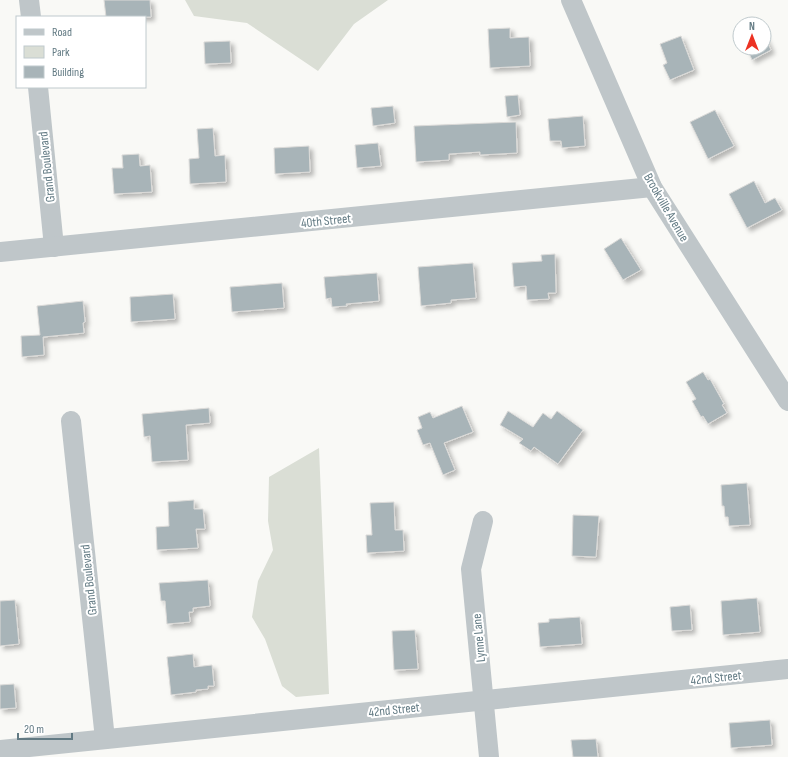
<svg xmlns="http://www.w3.org/2000/svg" width="788" height="757" font-family="'Sofia Sans Condensed',sans-serif">
  <style>
    .green { fill: #daded5 }
    .building { fill: #a8b4b8; stroke: #dbdad8; filter: url(#shadow) }
    .lines { fill: none; stroke-linecap: round; stroke-linejoin: round }
    .street { stroke: #bfc6c9; stroke-width: 20 }
    .labels { text-anchor: middle; stroke-width: 4; stroke-linejoin: round; paint-order: stroke }
    .street-label { font-size: 13px; fill: #627a83; stroke: #fff }
  </style>
  <defs>
    <filter id="shadow"><feDropShadow dx="3.5" dy="3.5" stdDeviation="2" flood-color="#0004"/></filter>
  </defs>
  <rect width="100%" height="100%" fill="#f9f9f6"/>
  <!-- green -->
  <g class="green">
    <path d="M185,0H388L354,24L318,71L247,23L194,16Z"/>
    <path d="M319,448L329,694L296,697L282,686L265,639L252,617L258,581L273,550L268,521L269,477Z"/>
  </g>
  <!-- building -->
  <g class="building">
    <path d="M104,0H150L151,17H106Z"/>
    <path d="M510,28V38L529,37L530,66L490,68L488,29Z"/>
    <path d="M764,35L771,50L752,60L747,48H764Z"/>
    <path d="M681,36L694,70L670,80L663,65L667,63L660,44Z"/>
    <path d="M230,41L231,63L205,64L204,42Z"/>
    <path d="M518,95L520,115L507,117L505,96Z"/>
    <path d="M393,106L395,123L373,126L371,108Z"/>
    <path d="M715,110L734,146L708,159L690,122Z"/>
    <path d="M583,116L585,146L562,148L561,141H550L548,119Z"/>
    <path d="M516,122L517,153L480,155V152L449,154V160L416,162L414,126Z"/>
    <path d="M213,128L215,156L225,155L226,182L190,184L189,159L199,158L197,129Z"/>
    <path d="M378,143L381,166L357,168L355,145Z"/>
    <path d="M309,146L310,172L275,174L274,148Z"/>
    <path d="M139,154L140,166L150,165L152,192L114,194L112,168H123L122,155Z"/>
    <path d="M754,181L765,203L775,198L782,210L747,228L729,194Z"/>
    <path d="M621,238L641,270L623,280L604,249Z"/>
    <path d="M555,254L556,293H548L549,299L527,300L526,286L514,287L512,263L542,261L541,255Z"/>
    <path d="M473,263L476,298L451,300V303L421,306L418,267Z"/>
    <path d="M377,273L379,301L346,304L347,306L332,307L331,298L326,299L324,277Z"/>
    <path d="M282,283L284,308L232,312L230,287Z"/>
    <path d="M173,294L175,319L131,322L130,297Z"/>
    <path d="M83,301L85,322L83,323L84,333L43,337L44,355L22,357L21,336L40,335L37,306Z"/>
    <path d="M703,372L708,380L710,379L724,404L722,405L727,413L708,424L703,416L701,417L692,401L696,399L686,382Z"/>
    <path d="M462,406L473,432L444,443L455,470L443,475L430,443L423,445L417,430L422,428L418,417L430,412L433,418Z"/>
    <path d="M209,408L210,423L186,425L188,460L152,462L150,436L144,437L142,414Z"/>
    <path d="M508,411L533,427L543,413L551,419L557,411L583,430L558,464L534,447L531,451L519,443L523,439L500,425Z"/>
    <path d="M747,483L750,525L729,526L728,517H725L724,506H722L721,485Z"/>
    <path d="M194,500V509H203L205,529H196L198,548L157,550L156,527L169,526L168,502Z"/>
    <path d="M394,502L395,530H403L404,551L367,553L366,535H372L370,503Z"/>
    <path d="M573,515L599,516L596,557L572,556Z"/>
    <path d="M208,580L210,606L193,608V612H189L190,622L167,624L165,601H161L159,583Z"/>
    <path d="M757,598L760,632L723,635L721,601Z"/>
    <path d="M15,600L19,644L0,646V601Z"/>
    <path d="M690,605L692,630L672,631L670,607Z"/>
    <path d="M580,617L582,644L540,647L538,623L549,622V619Z"/>
    <path d="M415,630L418,669L394,670L392,631Z"/>
    <path d="M193,654L194,667L212,665L214,686H208V689L196,690V692L171,695L167,657Z"/>
    <path d="M14,684L16,708L0,709V685Z"/>
    <path d="M770,720L772,745L731,748L729,723Z"/>
    <path d="M596,739L598,757H573L571,740Z"/>
  </g>
  <g class="lines">
    <!-- street -->
    <g class="street">
      <path d="M29,0L31,17"/>
      <path d="M571,0L652,187L788,401"/>
      <path d="M38,87L54,247"/>
      <path d="M0,252L652,187"/>
      <path d="M71,421L105,739"/>
      <path d="M483,521L471,569L489,757"/>
      <path d="M0,750L788,669"/>
    </g>
  </g>
  <g class="labels">
    <!-- street labels -->
    <g class="street-label">
      <text transform="translate(46 167) rotate(-96)" y="5">Grand Boulevard</text>
      <text transform="translate(667 207) rotate(60)" y="5">Brookville Avenue</text>
      <text transform="translate(326 220) rotate(-6)" y="5">40th Street</text>
      <text transform="translate(88 580) rotate(-96)" y="5">Grand Boulevard</text>
      <text transform="translate(478 638) rotate(-95)" y="5">Lynne Lane</text>
      <text transform="translate(716 677) rotate(-6)" y="5">42nd Street</text>
      <text transform="translate(394 709) rotate(-6)" y="5">42nd Street</text>
    </g>
  </g>
  <!-- legend -->
  <rect x="16" y="16" width="130" height="72" fill="#ffffff" stroke="#c0cacd"/>
  <rect x="24" y="29" width="20" height="6" fill="#bfc6c9" stroke="#c0cacd"/>
  <text x="52" y="36" font-size="12" fill="#627a83">Road</text>
  <rect x="24" y="46" width="20" height="12" fill="#daded5" stroke="#c0cacd"/>
  <text x="52" y="56" font-size="12" fill="#627a83">Park</text>
  <rect x="24" y="66" width="20" height="12" fill="#a8b4b8" stroke="#c0cacd"/>
  <text x="52" y="76" font-size="12" fill="#627a83">Building</text>
  <!-- north arrow -->
  <g transform="translate(752 36)"><circle r="19" fill="#ffffff" stroke="#c0cacd"/>
  <path d="M0-3L7 15L0 10L-7 15Z" fill="#ec3223"/>
  <text y="-6" font-size="11" font-weight="bold" text-anchor="middle" fill="#627a83">N</text>
  </g>
  <!-- scale -->
  <path d="M18 733v6h54v-6" fill="none" stroke="#627a83" stroke-width="2"/>
  <text x="24" y="733" font-size="12" fill="#627a83" stroke="#ffffff" stroke-width="3" paint-order="stroke">20 m</text>
</svg>
